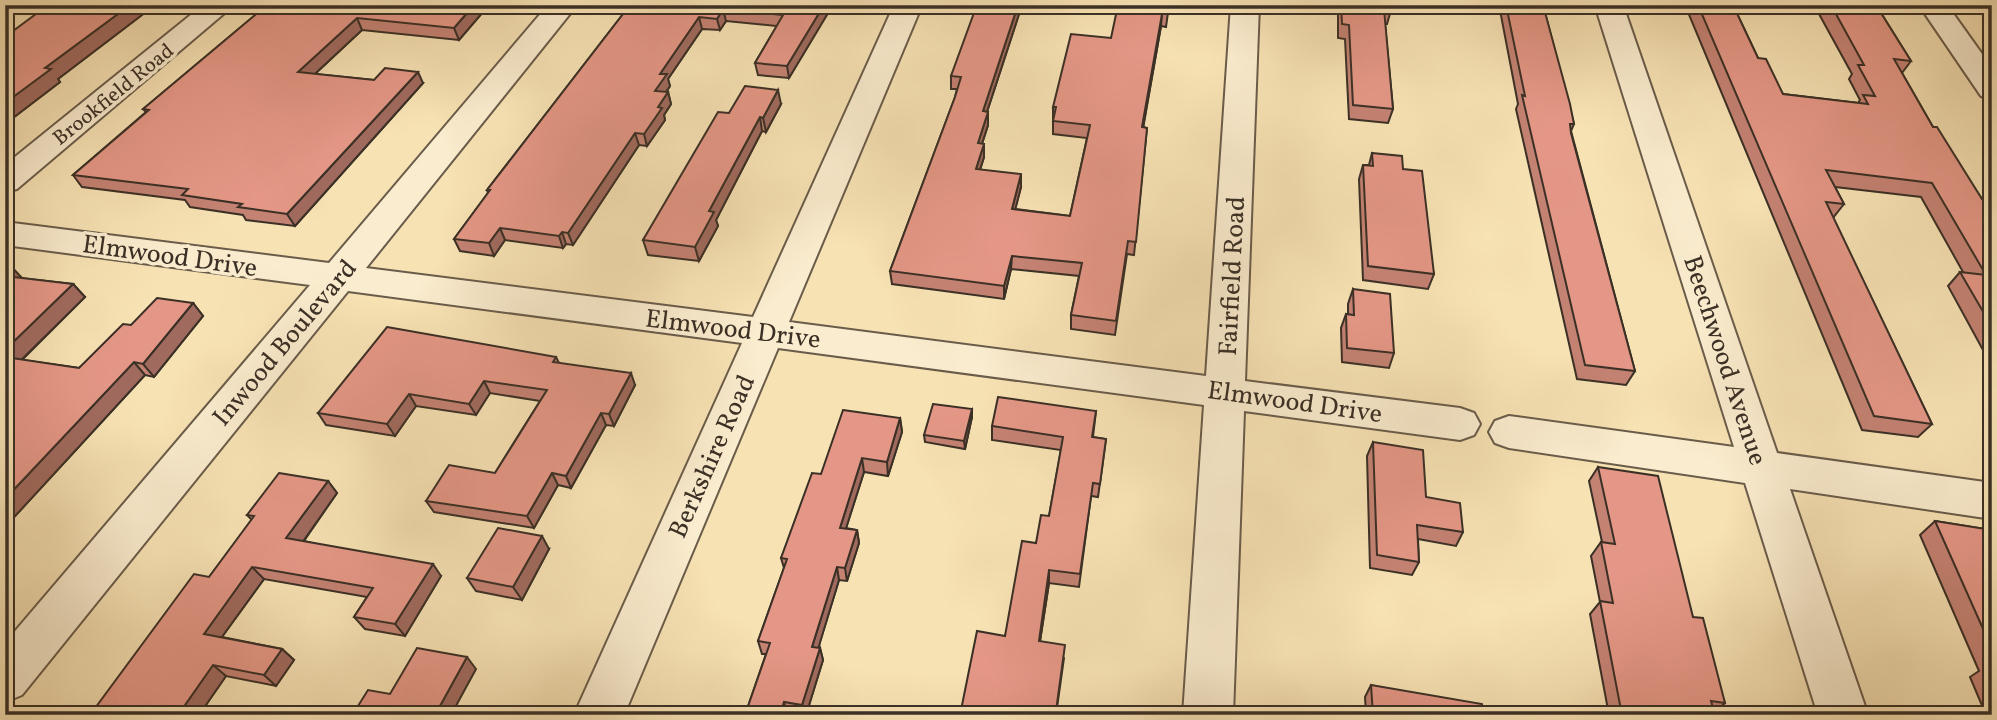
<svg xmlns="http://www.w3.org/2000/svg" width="1997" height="720" font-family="Vollkorn,serif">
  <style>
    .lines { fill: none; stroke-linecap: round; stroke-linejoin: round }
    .minor-casing { stroke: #6a5c4a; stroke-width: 4 }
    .minor { fill: #faecce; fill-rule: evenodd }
    .wall { fill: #c48273; stroke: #3b3026; stroke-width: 2 }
    .shaded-wall { fill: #a06a5e; stroke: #3b3026; stroke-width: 2 }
    .building { fill: #e49786; stroke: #3b3026; stroke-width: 2 }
    .labels { text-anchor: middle; stroke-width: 7; stroke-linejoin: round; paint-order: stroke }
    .far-street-label { font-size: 21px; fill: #3b3026; stroke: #faecce }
    .street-label { font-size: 26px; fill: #3b3026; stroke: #faecce }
  </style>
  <rect width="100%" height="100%" fill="#f7e2b4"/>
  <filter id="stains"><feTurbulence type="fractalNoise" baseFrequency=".00286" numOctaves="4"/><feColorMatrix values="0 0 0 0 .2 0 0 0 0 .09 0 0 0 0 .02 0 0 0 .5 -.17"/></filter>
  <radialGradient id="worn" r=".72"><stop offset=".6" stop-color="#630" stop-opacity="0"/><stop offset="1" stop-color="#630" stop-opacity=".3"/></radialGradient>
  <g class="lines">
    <defs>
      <g id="minor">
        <path d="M203,5H234L17,189L5,192V165Z"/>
        <path d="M548,5H577L366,268L753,317L894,5H922L789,322L1206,376L1231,5H1259L1245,381L1460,408L1474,413L1480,424L1474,435L1460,440L1244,411L1233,715H1183L1204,405L778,348L624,715H574L742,343L348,291L22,695L5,702V643L310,285L5,245V222L329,263Z"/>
        <path d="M1595,5H1623L1777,453L1992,483V519L1790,489L1868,715H1818L1745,483L1509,448L1495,443L1489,432L1495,421L1509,416L1734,447Z"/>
        <path d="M1919,5H1947L1992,68V99L1981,96Z"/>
      </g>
    </defs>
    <!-- minor casing -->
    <use href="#minor" class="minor-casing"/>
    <!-- minor -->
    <use href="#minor" class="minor"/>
  </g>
  <!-- wall -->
  <g class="wall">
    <path d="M5,5H155L58,79L60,82L5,124L42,10Z"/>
    <path d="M267,5H489L459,40L362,30L315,74L374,80L423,83L295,226L246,220L243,215L190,207L185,200L82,187L73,175L146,112L143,109Z"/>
    <path d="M630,5L831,8L789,78L758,75L755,63L777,26L726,21L720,30L702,29L668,79L670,86L666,92H668L671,104L664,115L665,120L647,146L639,145L573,245L566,244L563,248L505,240L494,256L460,251L454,239L488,193L487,190Z"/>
    <path d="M986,5H1022L987,112H988V125L982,144H984V157L980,170L1021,187L1015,209L1070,216L1087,138L1053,134V107L1111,38L1169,5L1166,27L1161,26L1143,127L1147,128L1134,255L1127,254L1115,335L1071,329V315L1079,276L1011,269L1004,299L892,284L890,271L955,97L957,89H951V76Z"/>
    <path d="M1338,5H1391V10L1387,24H1385L1393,109L1388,123L1349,119L1345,39L1338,38Z"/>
    <path d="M1499,5H1543L1574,124L1571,131L1635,371L1626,385L1577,379L1516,109L1518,104Z"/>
    <path d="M1685,5H1733L1758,58L1783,94L1858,103L1860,100L1849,79L1852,74L1819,14L1811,13L1806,5H1876L1911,61L1902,73L1933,127L1982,199L1992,206V361H1989L1948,286L1960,272H1963L1921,197L1835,187L1844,204L1833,218L1932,424L1918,437L1862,430Z"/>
    <path d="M781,104L766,132L762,131L716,220L718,226L699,261L648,255L643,240L729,113Z"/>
    <path d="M1372,153L1403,169L1434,274L1428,289L1363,280L1359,179L1363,165H1369Z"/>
    <path d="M5,263L21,277L20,278L73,284L85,297L22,360L79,368L131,325L193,303L203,316L154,377L145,375L5,527Z"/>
    <path d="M1353,289L1394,353L1389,368L1342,362L1341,328L1346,314H1348V304Z"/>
    <path d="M556,357L559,363L635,385L614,426L606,425L571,488L558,485L534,528L434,512L426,501L495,473L540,401L490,393L476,415L416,406L395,436L326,425L318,413Z"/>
    <path d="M972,409V417L965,449L925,442L924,435Z"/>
    <path d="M1096,411L1093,437L1106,439L1098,497L1091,496L1079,587L1049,583L1040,641L1064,658L1056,715H960L1005,636L1036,543L1049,516L1061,450L992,440V426Z"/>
    <path d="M900,418L902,432L888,476L864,472L846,528L857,530L859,543L847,581L839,580L818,648H820L823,660L806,715L788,713L787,715H745L766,654H762L758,641L784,568L781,558L821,474Z"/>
    <path d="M1373,442L1426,497L1463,532L1456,546L1418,539L1419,562L1412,575L1370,568L1367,456Z"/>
    <path d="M1598,467L1693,617L1725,703L1714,713L1715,715H1609L1590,614L1600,602L1591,556L1601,542H1602L1589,481Z"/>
    <path d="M328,481L337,493L304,541L441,576L405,636L365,629L354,617L367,597L264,579L222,637L282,649L294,660L276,686L226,676L199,715H90L209,577L252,520L247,515Z"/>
    <path d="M1935,521L1992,530V715H1986L1970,677L1979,671L1920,535Z"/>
    <path d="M549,549L522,600L476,591L467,578Z"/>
    <path d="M1371,685L1483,715H1366L1365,697Z"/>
  </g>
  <!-- shaded-wall -->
  <g class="shaded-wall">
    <path d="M130,5H155L58,79L60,82L5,124V103L45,68Z"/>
    <path d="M474,5H489L459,40L454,28Z"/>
    <path d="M824,5H831V8L789,78L787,66Z"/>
    <path d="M1018,5H1022L983,124V111Z"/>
    <path d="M723,9L726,21L720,30L717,19Z"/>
    <path d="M1162,14L1161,26L1141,140L1142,127Z"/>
    <path d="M699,17L702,29L668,79L670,86L658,103L655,91L660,74Z"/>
    <path d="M357,18L362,30L304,84L298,72Z"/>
    <path d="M418,72L423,83L295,226L287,214Z"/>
    <path d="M778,90L781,104L766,132L763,118Z"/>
    <path d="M668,92L671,104L664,115L665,120L647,146L644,134L658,107Z"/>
    <path d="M988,112V125L978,156V143Z"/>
    <path d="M760,117L762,131L716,220L718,226L699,261L695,247L709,211Z"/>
    <path d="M635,133L639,145L573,245L568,233Z"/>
    <path d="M984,144V157L976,182V169Z"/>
    <path d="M1021,174V187L1012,222V209Z"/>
    <path d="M500,228L505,240L494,256L489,243Z"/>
    <path d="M562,232L566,244L563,248L559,236Z"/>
    <path d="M1012,256L1011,269L1004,299V286Z"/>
    <path d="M9,264L21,277L9,288L5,284V267Z"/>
    <path d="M73,284L85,297L12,369L5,363V350Z"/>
    <path d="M193,303L203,316L154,377L143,364Z"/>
    <path d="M134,362L145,375L5,527V499Z"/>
    <path d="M631,373L635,385L614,426L609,414Z"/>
    <path d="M484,381L490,393L476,415L469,404Z"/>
    <path d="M409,394L416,406L395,436L387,424Z"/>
    <path d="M972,409V417L965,449L964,441Z"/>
    <path d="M601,413L606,425L571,488L566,476Z"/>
    <path d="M900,418L902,432L888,476L887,462Z"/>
    <path d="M862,458L864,472L842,541L840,528Z"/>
    <path d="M552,473L558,485L534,528L527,516Z"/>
    <path d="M328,481L337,493L297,550L286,538Z"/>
    <path d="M857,530L859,543L847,581L845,568Z"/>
    <path d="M542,536L549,549L522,600L513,587Z"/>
    <path d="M433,564L441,576L405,636L395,624Z"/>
    <path d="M252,567L264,579L216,645L204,634Z"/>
    <path d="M837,567L839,580L815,659L812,647Z"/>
    <path d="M1049,570V583L1038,654L1039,641Z"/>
    <path d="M820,648L823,660L806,715H805L802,705Z"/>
    <path d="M282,649L294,660L276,686L264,675Z"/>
    <path d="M467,657L476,669L451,715H435Z"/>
    <path d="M213,665L226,676L199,715H178Z"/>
    <path d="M784,702L787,715H780Z"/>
  </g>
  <!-- building -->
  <g class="building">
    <path d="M48,5H130L45,68L51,69L5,103V37Z"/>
    <path d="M267,5H474L454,28L357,18L298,72L374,80L385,68L418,72L287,214L238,207L242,204L182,195L188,189L73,175L149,110L143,109Z"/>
    <path d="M630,5H824L787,66L755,63L783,15L723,9L717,19L699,17L660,74H667L655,91L668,92L658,107L662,108L644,134L635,133L568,233L562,232L559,236L500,228L489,243L454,239L490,190H487Z"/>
    <path d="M986,5H1018L983,111L988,112L978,143L984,144L976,169L1021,174L1012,209L1070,216L1090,125L1053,121L1056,107H1053L1071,34L1111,38L1118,5H1169L1167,14H1162L1142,127L1147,128L1136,242L1128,241L1116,321L1071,315L1082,263L1012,256L1004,286L890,271L955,97L961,77L951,76L975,10L982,11Z"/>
    <path d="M1341,5H1391V10L1384,9L1393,109L1353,105L1349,25L1342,24Z"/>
    <path d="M1506,5H1543L1570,104L1574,124H1570L1571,133L1635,371L1585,365L1522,95L1525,96Z"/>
    <path d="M1698,5H1733L1758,58L1766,59L1783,94L1868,104L1863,95L1875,96L1858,65H1864L1831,5H1876L1911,61L1894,59L1933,127H1937L1982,199L1988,200L1992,206V327L1960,272L1986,275L1932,183L1826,170L1844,204L1826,202L1932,424L1874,416Z"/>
    <path d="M745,86L778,90L763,118L760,117L709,211L714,212L695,247L643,240L718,112L729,113Z"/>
    <path d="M1372,153L1402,156L1403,169L1422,171L1434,274L1368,266L1363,165L1373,166Z"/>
    <path d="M5,276L73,284L5,350Z"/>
    <path d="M1353,289L1390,294L1394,353L1347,348L1346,314L1354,315Z"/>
    <path d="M157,298L193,303L143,364L134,362L5,499V357L79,368L123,324L131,325Z"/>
    <path d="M387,327L556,357L553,362L631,373L609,414L601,413L566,476L552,473L527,516L426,501L449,465L495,473L547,390L484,381L469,404L409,394L387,424L318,413Z"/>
    <path d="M998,397L1096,411L1092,437L1106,439L1100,484L1093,483L1080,574L1049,570L1039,641L1065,645L1056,711L1039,708L1038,715H960L977,631L1005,636L1022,541L1036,543L1041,515L1049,516L1063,437L992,426Z"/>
    <path d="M933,404L972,409L964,441L924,435Z"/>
    <path d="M843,410L900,418L887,462L862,458L840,528L857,530L845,568L837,567L812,647L820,648L802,705L784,702L780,715H745L770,643L758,641L787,559L781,558L812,473L821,474Z"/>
    <path d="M1373,442L1423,450L1426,497L1460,503L1463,532L1417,525L1419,562L1377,555Z"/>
    <path d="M1598,467L1658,476L1693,617L1703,618L1725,703L1711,701L1715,715H1645L1621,710L1600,601L1613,603L1601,542L1615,544Z"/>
    <path d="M279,473L328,481L286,538L433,564L395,624L354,617L373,588L252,567L204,634L282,649L264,675L213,665L178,715H90L194,574L209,577L254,516L247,515Z"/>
    <path d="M1935,521L1992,530V649Z"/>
    <path d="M498,528L542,536L513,587L467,578Z"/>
    <path d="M417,648L467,657L435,715H345L346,713L353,714L368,690L390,694Z"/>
    <path d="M1987,665L1992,666V675Z"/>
    <path d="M1371,685L1482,704L1483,715H1373Z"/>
  </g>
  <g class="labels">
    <!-- far-street labels -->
    <g class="far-street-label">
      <text transform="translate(113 94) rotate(-39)" y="7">Brookfield Road</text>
    </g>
    <!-- street labels -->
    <g class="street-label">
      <text transform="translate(170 255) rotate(8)" y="9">Elmwood Drive</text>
      <text transform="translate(1231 276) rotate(-87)" y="9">Fairfield Road</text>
      <text transform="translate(733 328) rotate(7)" y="9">Elmwood Drive</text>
      <text transform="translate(284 342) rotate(-50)" y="9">Inwood Boulevard</text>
      <text transform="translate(1726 360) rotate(72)" y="9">Beechwood Avenue</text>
      <text transform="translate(1295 401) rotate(8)" y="9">Elmwood Drive</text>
      <text transform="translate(711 456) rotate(-66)" y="9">Berkshire Road</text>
    </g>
  </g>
  <!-- margin -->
  <rect width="1997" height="720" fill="none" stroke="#f7e2b4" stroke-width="28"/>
  <rect x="7" y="7" width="1983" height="706" fill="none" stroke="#3b3026" stroke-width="3.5"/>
  <rect x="14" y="14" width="1969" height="692" fill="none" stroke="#3b3026" stroke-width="2"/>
  <rect width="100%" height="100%" filter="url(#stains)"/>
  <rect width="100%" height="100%" fill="url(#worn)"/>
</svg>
